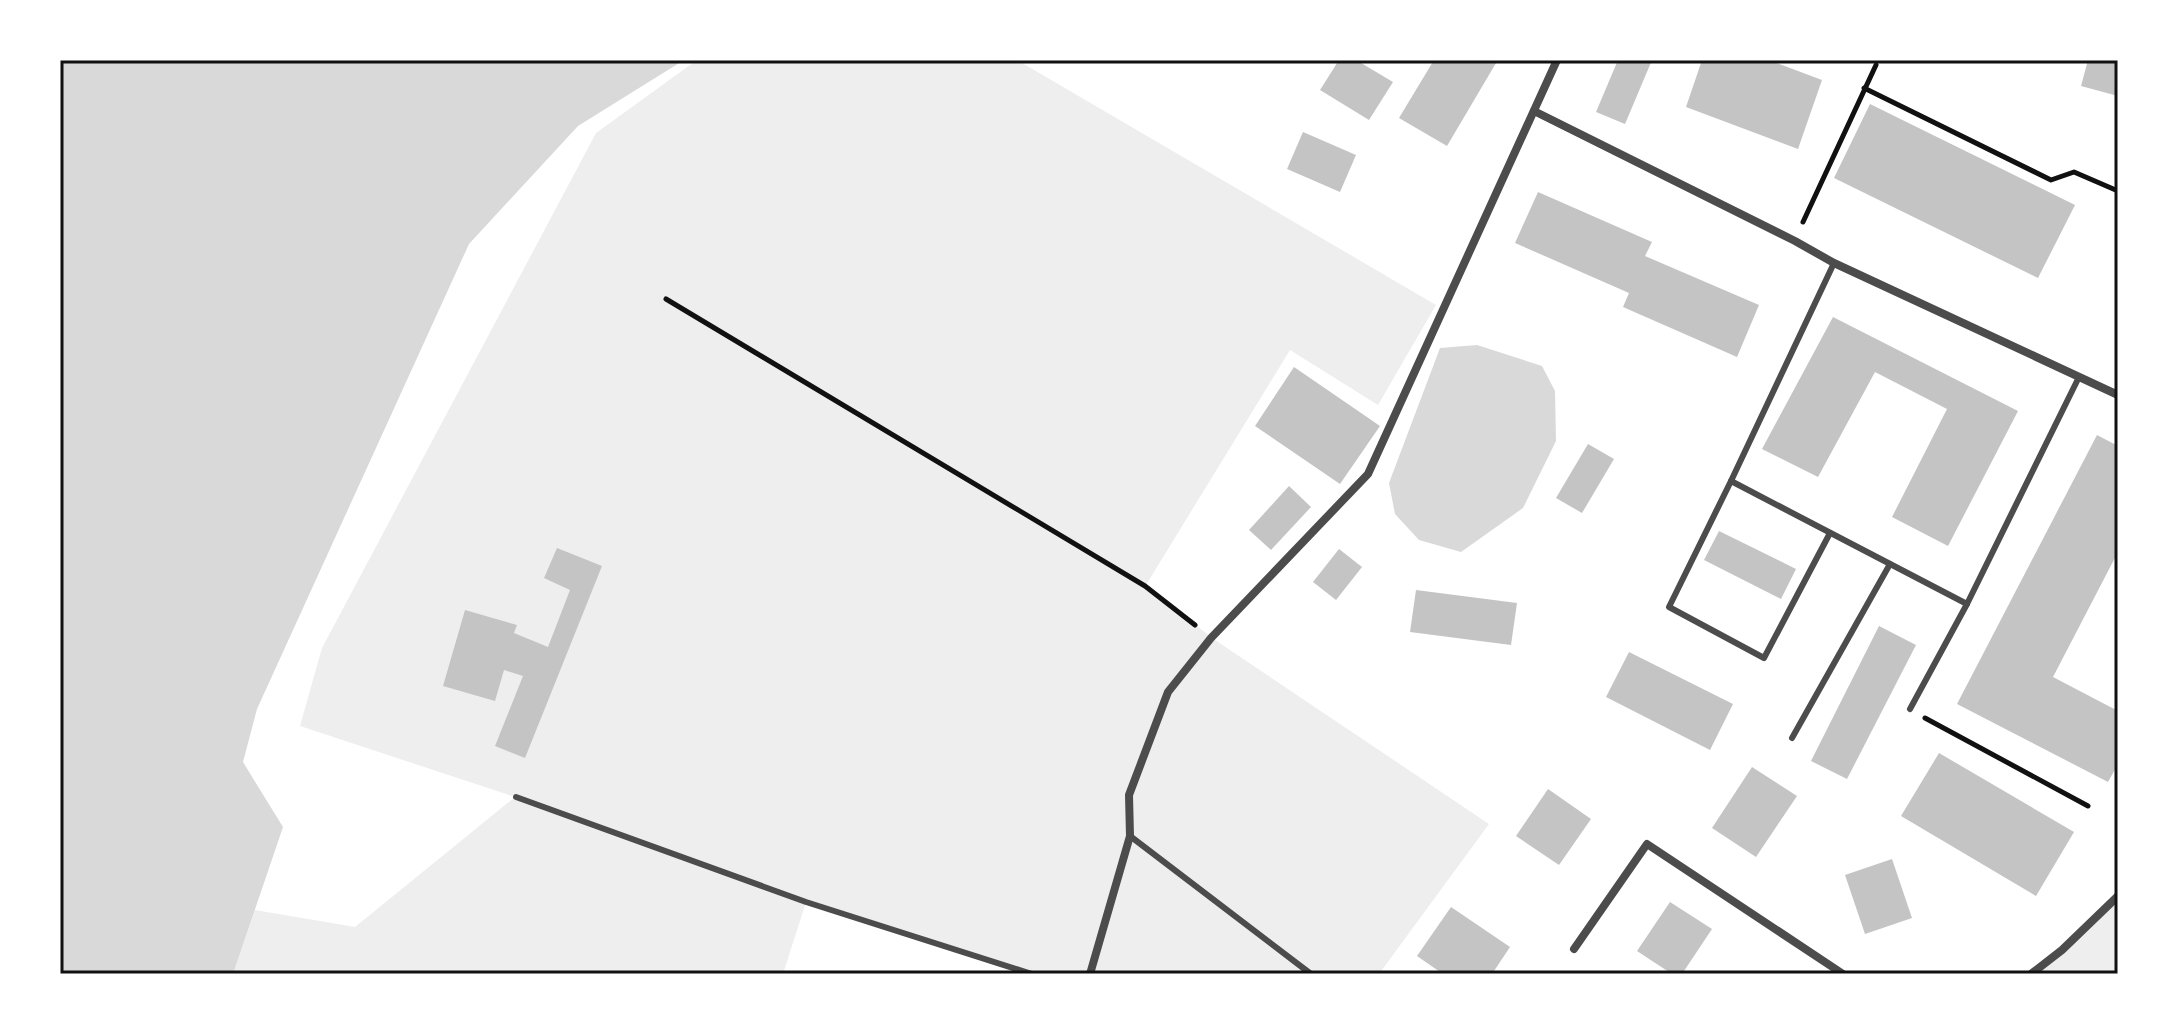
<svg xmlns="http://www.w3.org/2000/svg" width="2178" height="1034" font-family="'Noto Serif',serif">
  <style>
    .green { fill: #eee }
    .water { fill: #d9d9d9 }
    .building { fill: #c4c4c4 }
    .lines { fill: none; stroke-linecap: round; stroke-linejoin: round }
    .path { stroke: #111; stroke-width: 5 }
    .service { stroke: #4c4c4c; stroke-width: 6 }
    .minor { stroke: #4c4c4c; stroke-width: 8 }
    .neatline { fill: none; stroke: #111; stroke-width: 3 }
  </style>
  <rect width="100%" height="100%" fill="#fff"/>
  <!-- green -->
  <g class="green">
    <path d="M697,60H1017L1436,305L1378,405L1290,350L1146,585L1212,638L1489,824L1379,974H1032L806,902L783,974H233L255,910L355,927L515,797L300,726L322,648L596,133Z"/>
    <path d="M2118,896V974H2031Z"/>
  </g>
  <!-- water -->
  <g class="water">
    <path d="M60,60H684L578,126L469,244L257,709L243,762L283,827L233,974H60Z"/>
    <path d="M1477,345L1542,366L1555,391L1556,441L1523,508L1461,552L1419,540L1395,514L1389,483L1440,348Z"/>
  </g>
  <!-- building -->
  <g class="building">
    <path d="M1339,60H1356L1393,82L1369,120L1320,90Z"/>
    <path d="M1434,60H1491L1496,63L1447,146L1399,118Z"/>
    <path d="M1618,60H1652L1625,124L1596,112Z"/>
    <path d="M1702,60H1769L1822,80L1798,149L1686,107Z"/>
    <path d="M2088,60H2118V96L2081,86Z"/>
    <path d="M1870,104L2075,205L2038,278L1834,178Z"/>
    <path d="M1303,132L1356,155L1340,192L1287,169Z"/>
    <path d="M1538,192L1652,242L1645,256L1759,305L1737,357L1623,307L1629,293L1515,243Z"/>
    <path d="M1833,317L2018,411L1948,546L1892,517L1947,409L1875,372L1818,477L1762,449Z"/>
    <path d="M1294,367L1380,426L1340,484L1255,426Z"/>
    <path d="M2097,435L2118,446V552L2053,677L2118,711V764L2108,782L1957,704Z"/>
    <path d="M1588,444L1614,459L1582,513L1556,498Z"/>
    <path d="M1289,486L1311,507L1271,550L1249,530Z"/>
    <path d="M1719,531L1796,569L1781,599L1704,560Z"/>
    <path d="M557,548L602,566L525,758L495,746L523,676L504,670L495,701L443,686L465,610L517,625L514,633L548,647L570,590L544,578Z"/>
    <path d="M1339,549L1362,567L1336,600L1313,582Z"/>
    <path d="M1416,590L1517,603L1511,645L1410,632Z"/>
    <path d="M1879,626L1916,645L1847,779L1811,761Z"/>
    <path d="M1629,652L1733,704L1710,750L1606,697Z"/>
    <path d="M1939,753L2074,832L2036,896L1901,816Z"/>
    <path d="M1752,767L1797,796L1756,857L1712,828Z"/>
    <path d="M1548,789L1591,819L1559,865L1516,836Z"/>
    <path d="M1892,859L1912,918L1865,934L1845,875Z"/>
    <path d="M1670,902L1712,929L1682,974H1672L1637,951Z"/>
    <path d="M1451,907L1510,947L1492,974H1443L1417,956Z"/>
  </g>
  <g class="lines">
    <!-- path -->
    <g class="path">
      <path d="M1864,88L2051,180L2074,172L2118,191"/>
      <path d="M1803,222L1876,65"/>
      <path d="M666,299L1145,586L1195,625"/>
      <path d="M1925,718L2088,806"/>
    </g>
    <!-- service -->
    <g class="service">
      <path d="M1834,263L1731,481L1967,604"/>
      <path d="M1731,481L1669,607L1764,658L1830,533"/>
      <path d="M1910,709L1967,604L2079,377"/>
      <path d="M1792,738L1890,564"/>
      <path d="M516,797L806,902L1032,974"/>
      <path d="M1130,836L1311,974"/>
    </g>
    <!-- minor -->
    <g class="minor">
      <path d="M1534,111L1795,241L1834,263L2118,395"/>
      <path d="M1574,949L1647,844L1843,974"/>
      <path d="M1090,974L1130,836L1129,795L1168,692L1211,638L1368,474L1557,60"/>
      <path d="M2031,974L2062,950L2118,896"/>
    </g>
  </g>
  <!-- border -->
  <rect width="2178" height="1034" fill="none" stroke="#ffffff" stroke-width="124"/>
  <rect x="62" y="62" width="2054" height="910" class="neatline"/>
</svg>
